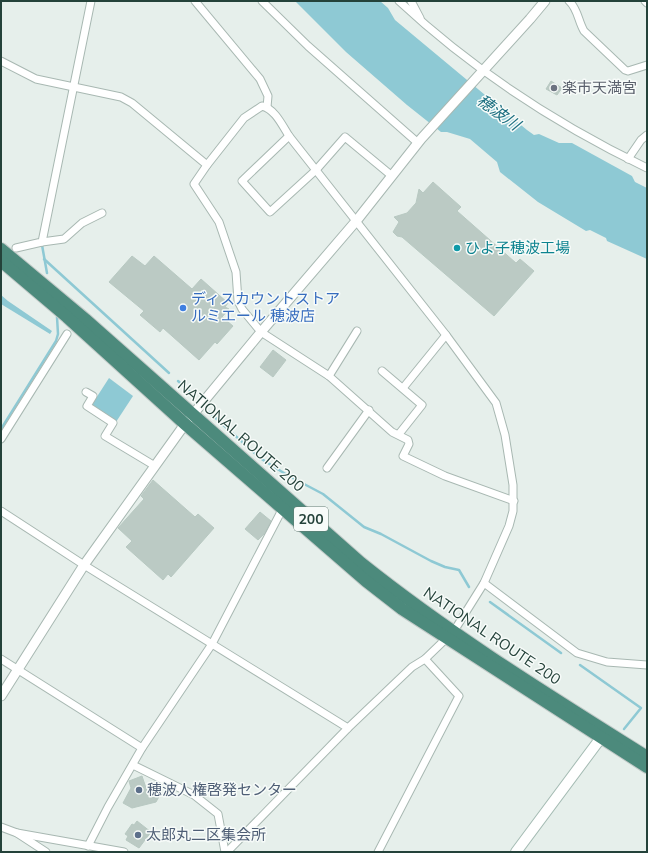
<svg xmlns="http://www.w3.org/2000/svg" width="648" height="853" font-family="Mulish,'Noto Sans JP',sans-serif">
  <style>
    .water { fill: #8ec9d4 }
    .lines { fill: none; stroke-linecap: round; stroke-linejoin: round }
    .stream { stroke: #8ec9d4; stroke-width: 2.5 }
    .building { fill: #bbcac4; stroke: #b8c9c2 }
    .minor-casing { stroke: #a8b8b2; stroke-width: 9 }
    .tertiary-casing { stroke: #a8b8b2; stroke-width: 11 }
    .secondary-casing { stroke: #a4bbb3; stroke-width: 12 }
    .trunk-casing { stroke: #c2cac8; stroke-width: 14 }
    .minor { stroke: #fff; stroke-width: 7 }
    .tertiary { stroke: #fff; stroke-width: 9 }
    .secondary { stroke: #fff; stroke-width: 10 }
    .trunk { stroke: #4c8a7c; stroke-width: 12 }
    .worship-dot { fill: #6b7280; stroke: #f7fbf9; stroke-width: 1.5 }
    .culture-dot { fill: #0f9aa8; stroke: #f7fbf9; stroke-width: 1.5 }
    .shop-dot { fill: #3f7fe0; stroke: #f7fbf9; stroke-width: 1.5 }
    .service-dot { fill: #5c6f8a; stroke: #f7fbf9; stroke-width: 1.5 }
    .labels { text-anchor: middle; stroke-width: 3; stroke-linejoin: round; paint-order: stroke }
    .shield { fill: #f7fbf9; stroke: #637a73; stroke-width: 1 }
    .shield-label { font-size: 14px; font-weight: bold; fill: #24423a }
    .worship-label { font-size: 15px; fill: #5b616d; stroke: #f7fbf9; text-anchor: start }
    .culture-label { font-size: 15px; fill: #0d838f; stroke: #f7fbf9; text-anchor: start }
    .shop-label { font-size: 15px; fill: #366cbe; stroke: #f7fbf9; text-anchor: start }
    .street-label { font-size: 15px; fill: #24423a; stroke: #f7fbf9 }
    .service-label { font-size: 15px; fill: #4e5e75; stroke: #f7fbf9; text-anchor: start }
    .water-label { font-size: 16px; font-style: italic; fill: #1c6f80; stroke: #f7fbf9 }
  </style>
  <rect width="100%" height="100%" fill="#e6efeb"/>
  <!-- water -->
  <g class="water">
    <path d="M295,1H380L388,8L395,20L527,130L534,135L539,134L559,143H572L632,176L635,182L647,188V259L607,241L606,238L590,230L586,231L538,202L500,172L497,162L470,139L447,132H441L407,105L346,52Z"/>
    <path d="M1,295L8,301L52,331L50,334L1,304Z"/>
    <path d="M109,378L133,396L116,422L91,406Z"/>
  </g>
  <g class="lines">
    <!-- stream -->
    <g class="stream">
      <path d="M42,245L47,273"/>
      <path d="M44,259L169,373"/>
      <path d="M178,381L195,396"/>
      <path d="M209,412L260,458L287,475L323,494L364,527L381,534L431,561L445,567L459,570L469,587"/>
      <path d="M1,429L56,341L58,334L57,317"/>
      <path d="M490,602L561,653"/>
      <path d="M580,665L641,708L624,729"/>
    </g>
  </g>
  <!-- building -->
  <g class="building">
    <path d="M551,81L562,88L557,95L546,89Z"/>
    <path d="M433,182L461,207L457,211L516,263L520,259L534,271L494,316L402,237L397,236L393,232L399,222L394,217L407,213L416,203L419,189L423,193Z"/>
    <path d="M132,256L145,266L154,256L192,289L201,279L228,303L225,307L229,309L222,317L233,326L217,344L215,342L199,360L163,328L160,332L140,315L144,311L109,282Z"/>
    <path d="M273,350L286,360L273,377L260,367Z"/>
    <path d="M153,480L195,517L198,514L214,528L171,577L168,574L163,580L126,547L132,541L118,528L144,499L141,496Z"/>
    <path d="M260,512L271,521L264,534L258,540L245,529Z"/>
    <path d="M142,776L148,794L152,787L161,793L156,802L132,808L123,803L131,788L129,781Z"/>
    <path d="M137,821L151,832L139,848L126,840L128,836L125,834L132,824L134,825Z"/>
  </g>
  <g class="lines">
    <defs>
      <g id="minor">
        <path d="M195,1L260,79L268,96L267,107"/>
        <path d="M262,1L308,46L418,143"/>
        <path d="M399,1C473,70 556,124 647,168"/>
        <path d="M411,1L420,18"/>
        <path d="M569,1C578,9 578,21 584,31L625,70L628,71L647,65"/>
        <path d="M645,1L647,3"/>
        <path d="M1,61L36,79L121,97L132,103L207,165L244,118L262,106C275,109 282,125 289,136L446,335L496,403L505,435L513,485V511L509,526L484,583L454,631L425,659L412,667L348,728L227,852"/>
        <path d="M289,136L242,181L270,212L316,170L345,137L392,176"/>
        <path d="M628,159L641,140L647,135"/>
        <path d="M207,165L194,184L219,222L236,272L238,301L242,309L261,332L329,376L392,432L408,440L409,444L403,456L445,476L514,501"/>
        <path d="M42,242L64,239L82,223L102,213"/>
        <path d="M16,248L42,242L91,1"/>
        <path d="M382,371L422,405L399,434"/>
        <path d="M329,376L357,331"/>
        <path d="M403,388L446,335"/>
        <path d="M86,392L93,396L87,406L113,423L105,436L155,466"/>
        <path d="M1,439L67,334"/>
        <path d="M327,468L369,410"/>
        <path d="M1,511L84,565L348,728"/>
        <path d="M484,583L577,653L607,662L647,665"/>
        <path d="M1,659L142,748"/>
        <path d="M133,765L194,795L218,814L225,852"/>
        <path d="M1,827L17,833L46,852"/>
        <path d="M17,833L124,852"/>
        <path d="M88,846L108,807L142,748L212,644L284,506"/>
        <path d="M378,852L459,696L425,659"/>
      </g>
      <path id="tertiary" d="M1,696L84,565L185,424L261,332L357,220L421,139L530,19L545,1"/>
      <path id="secondary" d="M516,852L606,731"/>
      <g id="trunk">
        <path d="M1,249L85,319L361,563C451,635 550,696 647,757"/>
        <path d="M1,261L67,317L185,424L366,581L402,609L647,767"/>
      </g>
    </defs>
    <!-- minor casing -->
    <use href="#minor" class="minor-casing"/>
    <!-- tertiary casing -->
    <use href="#tertiary" class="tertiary-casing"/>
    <!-- secondary casing -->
    <use href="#secondary" class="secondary-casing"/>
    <!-- trunk casing -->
    <use href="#trunk" class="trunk-casing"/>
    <!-- minor -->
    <use href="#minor" class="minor"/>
    <!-- tertiary -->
    <use href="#tertiary" class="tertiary"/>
    <!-- secondary -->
    <use href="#secondary" class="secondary"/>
    <!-- trunk -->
    <use href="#trunk" class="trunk"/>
  </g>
  <!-- markers -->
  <circle class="worship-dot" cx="554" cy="88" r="4"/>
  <circle class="culture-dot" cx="457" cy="248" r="4"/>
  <circle class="shop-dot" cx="183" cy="308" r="4"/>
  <g class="service-dot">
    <circle cx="139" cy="790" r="4"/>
    <circle cx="138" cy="835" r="4"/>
  </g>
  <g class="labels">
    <!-- shield labels -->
    <rect class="shield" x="294" y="507" width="34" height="24" rx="3"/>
    <g class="shield-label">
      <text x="311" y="524">200</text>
    </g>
    <!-- worship labels -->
    <g class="worship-label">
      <text x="562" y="93">楽市天満宮</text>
    </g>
    <!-- culture labels -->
    <g class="culture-label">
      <text x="465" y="253">ひよ子穂波工場</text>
    </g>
    <!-- shop labels -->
    <g class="shop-label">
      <text x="191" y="304">ディスカウントストア<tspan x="191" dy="17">ルミエール 穂波店</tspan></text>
    </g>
    <!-- street labels -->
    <g class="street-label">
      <text transform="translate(241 436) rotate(41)" y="5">NATIONAL ROUTE 200</text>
      <text transform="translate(492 636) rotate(34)" y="5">NATIONAL ROUTE 200</text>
    </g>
    <!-- service labels -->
    <g class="service-label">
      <text x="147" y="795">穂波人権啓発センター</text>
      <text x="146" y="840">太郎丸二区集会所</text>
    </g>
    <!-- water labels -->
    <g class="water-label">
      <text transform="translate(499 112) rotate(36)" y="6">穂波川</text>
    </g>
  </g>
  <!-- border -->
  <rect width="648" height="853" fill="none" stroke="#24423a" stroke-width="4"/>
</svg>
